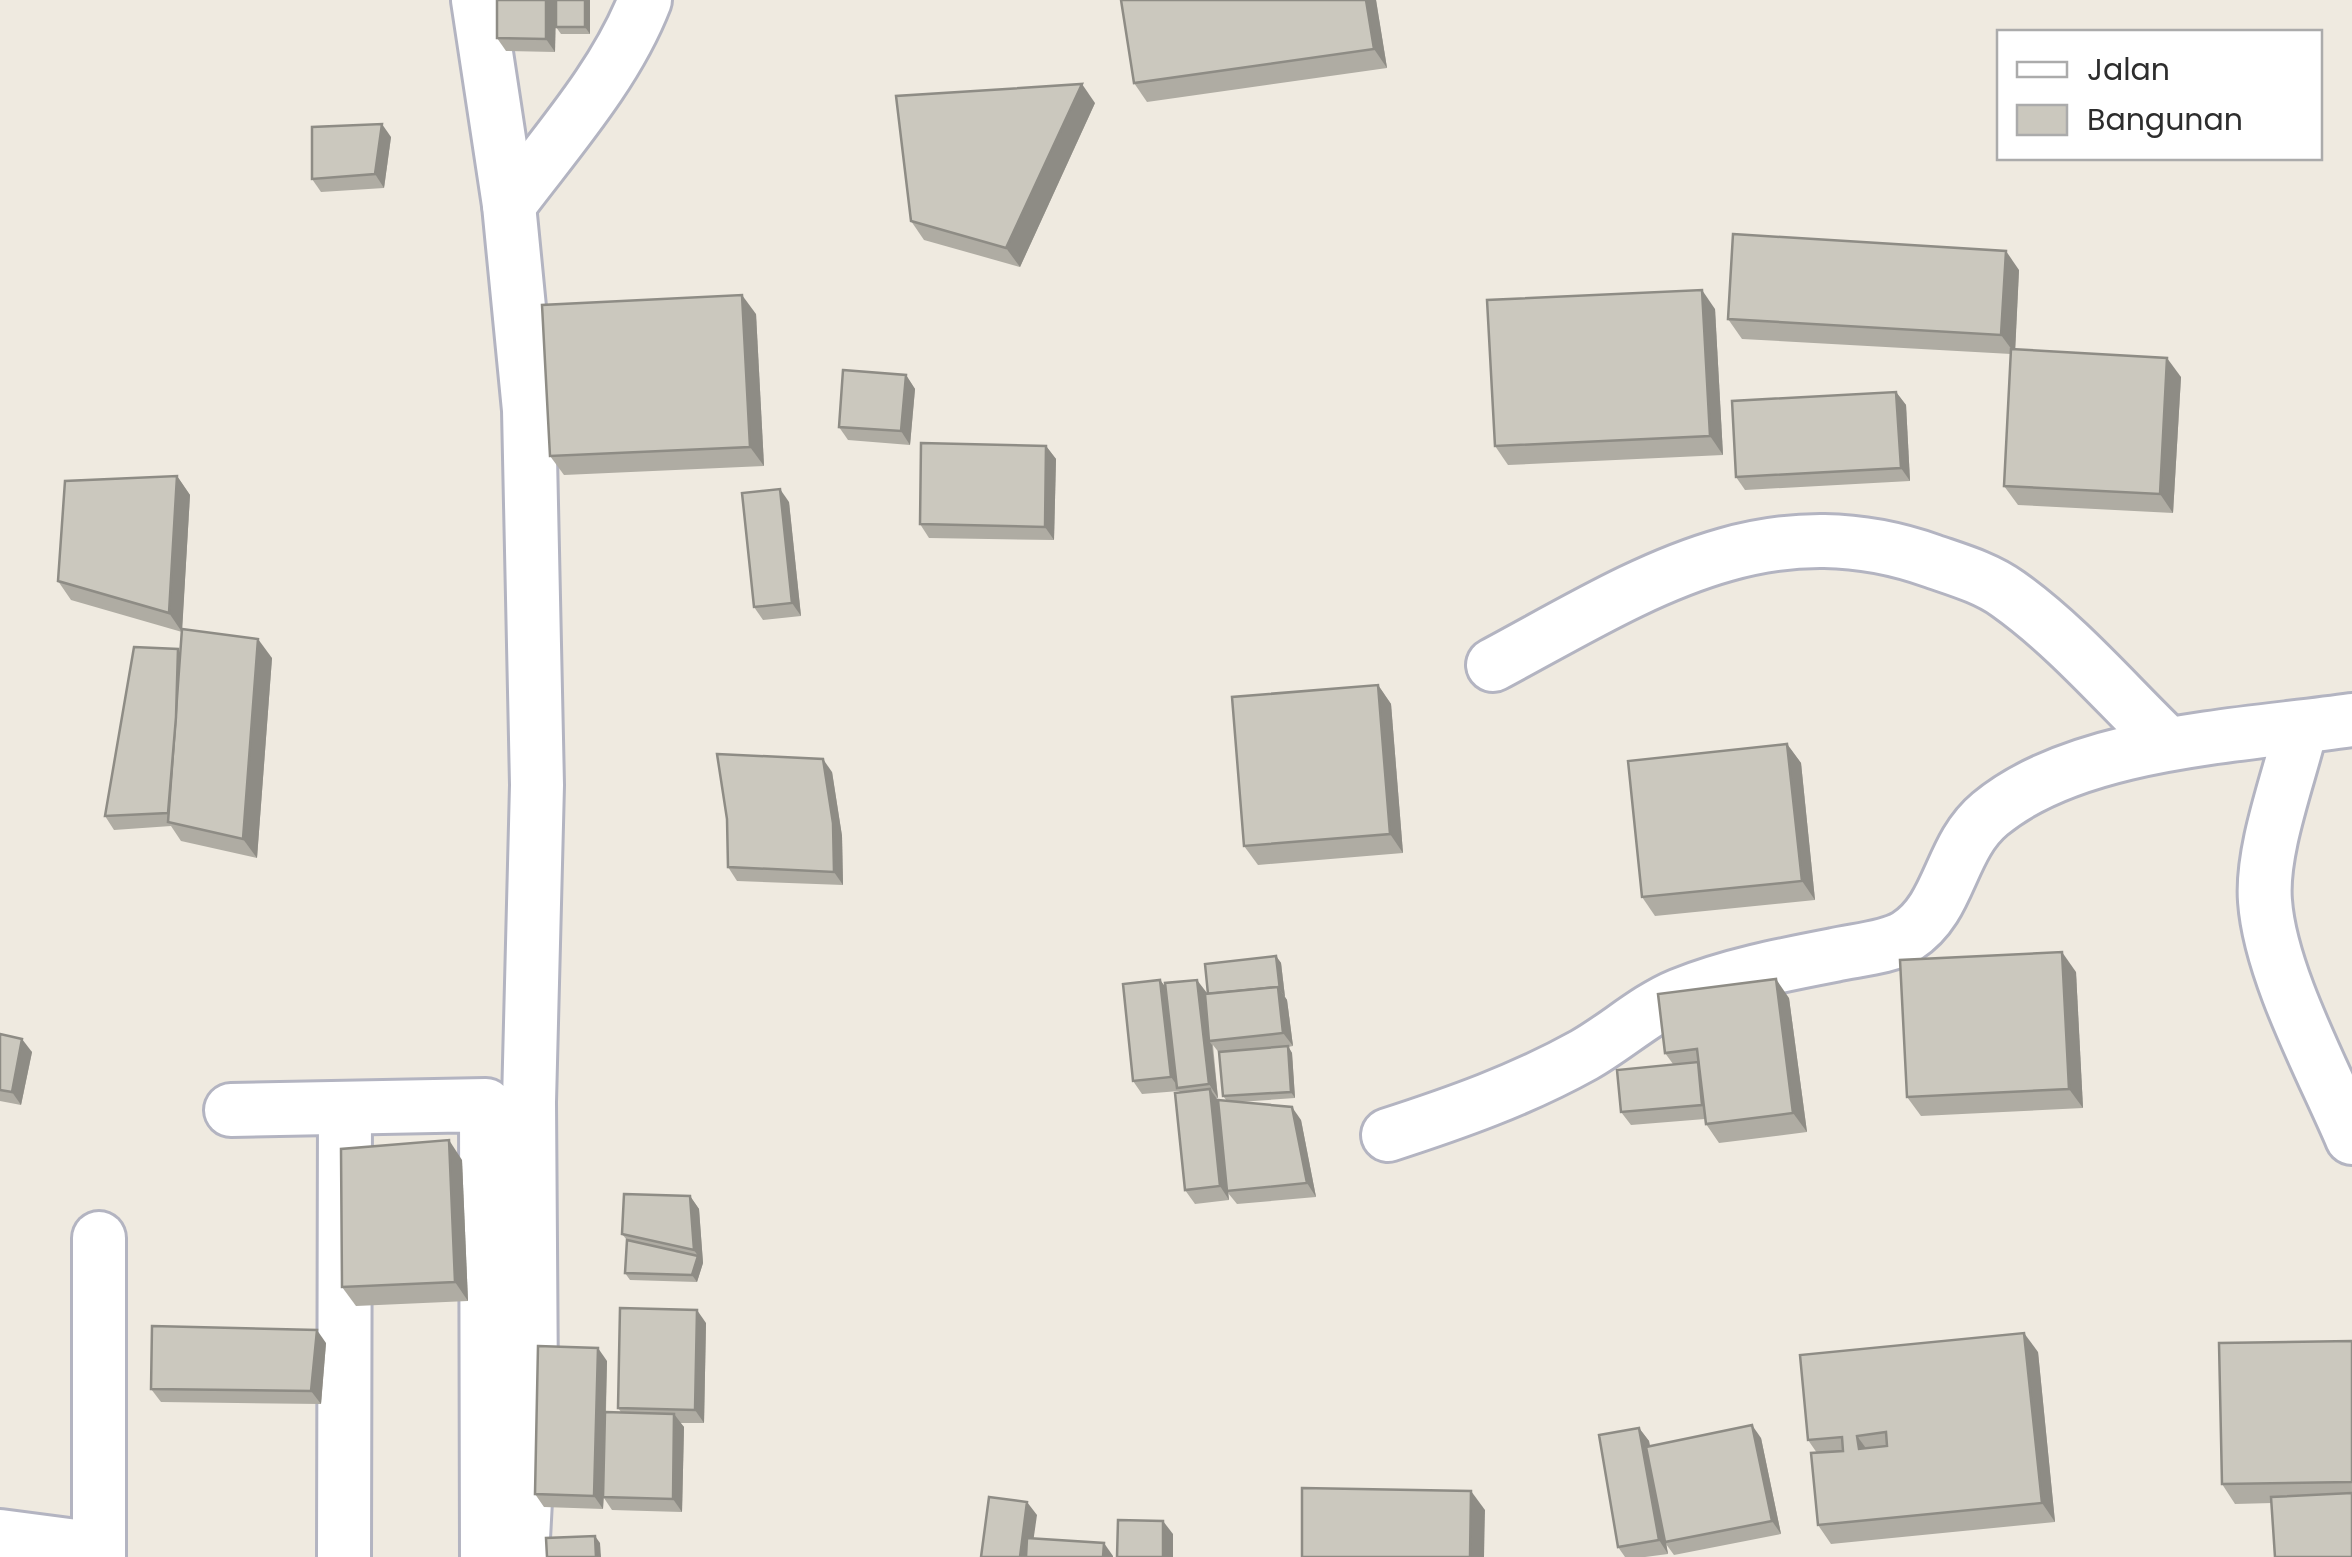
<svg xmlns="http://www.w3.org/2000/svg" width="2352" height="1557" font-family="Poppins,sans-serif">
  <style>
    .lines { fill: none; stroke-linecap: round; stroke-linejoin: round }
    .minor-casing { stroke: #b3b4c1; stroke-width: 58 }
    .minor { stroke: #fff; stroke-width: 52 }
    .wall { fill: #afaca3; fill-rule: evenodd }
    .shaded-wall { fill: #8e8c85 }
    .building { fill: #cbc8be; stroke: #8e8c85; stroke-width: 2.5; fill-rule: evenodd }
  </style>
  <rect width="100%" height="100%" fill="#efeae0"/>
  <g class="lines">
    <defs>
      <g id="minor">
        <path d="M478,0L509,205L529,410L537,785L529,1102L531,1388L522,1557"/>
        <path d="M509,205C557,141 616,75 645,0"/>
        <path d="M1493,665C1637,588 1763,501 1932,561C1958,570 1986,578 2008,594C2067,636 2117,695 2168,744"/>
        <path d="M2301,728C2289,778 2261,850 2265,901C2270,973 2323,1070 2352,1138"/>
        <path d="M231,1110L486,1105L487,1557"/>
        <path d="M1388,1135C1456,1113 1521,1090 1584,1055C1616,1037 1646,1009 1680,995C1730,975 1782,965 1834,955C1855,950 1888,948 1907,936C1951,908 1949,848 1990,814C2078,741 2242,736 2352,720"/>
        <path d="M0,1536L99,1549V1557"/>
        <path d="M99,1549V1238"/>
        <path d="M344,1557L345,1108"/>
      </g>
    </defs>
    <!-- minor casing -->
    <use href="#minor" class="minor-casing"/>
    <!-- minor -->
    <use href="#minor" class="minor"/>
  </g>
  <!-- wall -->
  <g class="wall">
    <path d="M556,0L555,52L506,51L497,38Z"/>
    <path d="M556,0H590V34H561L556,27Z"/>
    <path d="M1376,0L1387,68L1147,102L1134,83Z"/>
    <path d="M1095,103L1020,267L924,240L911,221Z"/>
    <path d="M391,137L384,188L321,192L312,179Z"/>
    <path d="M2019,270L2015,350L2181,377L2173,513L2018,505L2004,486L2011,354L1742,339L1728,319Z"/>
    <path d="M1715,309L1723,455L1508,465L1495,446Z"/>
    <path d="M756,314L764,466L564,475L550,456Z"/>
    <path d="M906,375L915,389L910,445L848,440L839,427Z"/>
    <path d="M1896,392L1906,405L1910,481L1745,490L1736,477Z"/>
    <path d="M1046,446L1056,459L1054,540L929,538L920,524Z"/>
    <path d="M177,476L190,495L182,630L272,658L257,858L181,841L171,826L114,830L105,816L181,653L182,632L71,600L58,581Z"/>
    <path d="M789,502L801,616L763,620L754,607Z"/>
    <path d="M1378,685L1391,704L1403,853L1258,865L1244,846Z"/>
    <path d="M1787,744L1801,763L1815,900L1655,916L1642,897Z"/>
    <path d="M832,772L842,836L843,885L737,881L728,867Z"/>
    <path d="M1276,956L1281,963L1285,997L1287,1000L1293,1046L1288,1047L1292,1053L1295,1098L1239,1102L1301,1120L1316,1197L1237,1204L1228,1193L1229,1200L1195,1204L1185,1190L1180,1092L1179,1091L1142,1094L1133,1081L1160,980L1166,988L1207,994ZM1213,1045L1220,1054L1223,1096L1227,1101L1218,1100L1216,1098H1218Z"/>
    <path d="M2076,972L2083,1108L1921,1116L1907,1097Z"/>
    <path d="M1789,998L1807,1132L1719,1143L1706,1124L1705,1119L1631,1125L1621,1112L1673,1064L1665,1053Z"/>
    <path d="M0,1034L32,1052L21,1105L0,1101Z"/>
    <path d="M462,1160L468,1301L356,1306L342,1287Z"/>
    <path d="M690,1196L699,1209L703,1263L697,1282L630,1280L625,1273L627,1240L622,1234Z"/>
    <path d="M706,1323L704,1423H680L684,1427L682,1512L612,1510L604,1498L603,1509L544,1507L535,1494L607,1361L606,1412H621L618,1408Z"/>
    <path d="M2352,1341V1557L2272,1503L2235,1504L2222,1484Z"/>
    <path d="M326,1343L321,1404L161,1402L151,1389Z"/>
    <path d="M2038,1352L2055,1522L1831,1544L1818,1525L1817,1453L1808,1440Z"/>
    <path d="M1639,1428L1649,1441L1650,1446L1761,1438L1781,1534L1674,1555L1666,1544L1668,1554L1645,1557H1625L1618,1547Z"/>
  </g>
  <!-- shaded-wall -->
  <g class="shaded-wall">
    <path d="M546,0H556L555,52L546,39Z"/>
    <path d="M585,0H590V34L585,27Z"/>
    <path d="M1366,0H1376L1387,68L1374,49Z"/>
    <path d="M1082,84L1095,103L1020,267L1006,248Z"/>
    <path d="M382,124L391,137L384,188L375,174Z"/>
    <path d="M2006,251L2019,270L2015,354L2001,335Z"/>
    <path d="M1702,290L1715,309L1723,455L1710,436Z"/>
    <path d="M742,295L756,314L764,466L750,447Z"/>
    <path d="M2167,358L2181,377L2173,513L2160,494Z"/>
    <path d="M906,375L915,389L910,445L901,431Z"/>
    <path d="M1896,392L1906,405L1910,481L1901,468Z"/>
    <path d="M1046,446L1056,459L1054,540L1045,527Z"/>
    <path d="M177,476L190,495L182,632L169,613Z"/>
    <path d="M780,489L789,502L801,616L792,603Z"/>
    <path d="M258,639L272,658L257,858L243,839Z"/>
    <path d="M1378,685L1391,704L1403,853L1390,834Z"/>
    <path d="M1787,744L1801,763L1815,900L1802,881Z"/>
    <path d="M823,759L832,772L842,836L843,885L834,872Z"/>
    <path d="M2062,952L2076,972L2083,1108L2069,1089Z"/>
    <path d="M1276,956L1281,963L1285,997L1280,990Z"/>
    <path d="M1776,979L1789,998L1807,1132L1793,1113Z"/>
    <path d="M1160,980L1170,993L1179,1088L1171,1077Z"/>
    <path d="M1197,980L1207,993L1212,1040L1209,1041L1212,1045L1218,1098L1209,1084Z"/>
    <path d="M1278,987L1287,1000L1293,1046L1283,1033Z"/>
    <path d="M22,1039L32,1052L21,1105L12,1092Z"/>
    <path d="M1288,1046L1292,1053L1295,1098L1291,1092Z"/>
    <path d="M1210,1089L1219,1102L1229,1200L1220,1186Z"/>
    <path d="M1292,1107L1301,1120L1316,1197L1307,1183Z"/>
    <path d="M449,1140L462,1160L468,1301L455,1282Z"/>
    <path d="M690,1196L699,1209L703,1263L697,1282L692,1275L698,1256L694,1250Z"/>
    <path d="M697,1310L706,1323L704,1423L695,1410Z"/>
    <path d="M317,1330L326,1343L321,1404L311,1391Z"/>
    <path d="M2024,1333L2038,1352L2055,1522L2042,1503Z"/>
    <path d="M598,1348L607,1361L603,1509L594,1496Z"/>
    <path d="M674,1414L684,1427L682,1512L673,1499Z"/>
    <path d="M1752,1425L1761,1438L1781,1534L1772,1521Z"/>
    <path d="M1639,1428L1649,1441L1668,1554L1659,1540Z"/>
    <path d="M1857,1436L1871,1455L1859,1449Z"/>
    <path d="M1471,1491L1485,1510L1484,1557H1470Z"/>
    <path d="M1027,1502L1037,1515L1031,1557H1020Z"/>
    <path d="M1163,1521L1173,1534V1557H1163Z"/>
    <path d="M595,1536L600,1543L601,1557H596Z"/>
    <path d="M1104,1543L1113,1556V1557H1103Z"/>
  </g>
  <!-- building -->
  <g class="building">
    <path d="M497,0H546V39L497,38Z"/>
    <rect x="556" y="0" width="29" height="27"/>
    <path d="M1121,0H1366L1374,49L1134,83Z"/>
    <path d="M1082,84L1006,248L911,221L896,96Z"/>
    <path d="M382,124L375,174L312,179V127Z"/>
    <path d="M1733,234L2006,251L2001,335L1728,319Z"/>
    <path d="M1702,290L1710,436L1495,446L1487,300Z"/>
    <path d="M742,295L750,447L550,456L542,305Z"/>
    <path d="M2011,349L2167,358L2160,494L2004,486Z"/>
    <path d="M843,370L906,375L901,431L839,427Z"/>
    <path d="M1896,392L1901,468L1736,477L1732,401Z"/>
    <path d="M921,443L1046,446L1045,527L920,524Z"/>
    <path d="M177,476L169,613L58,581L65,481Z"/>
    <path d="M780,489L792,603L754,607L742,493Z"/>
    <path d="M182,629L258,639L243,839L168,822Z"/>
    <path d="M134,647L178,649L176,717L168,813L105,816Z"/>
    <path d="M1378,685L1390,834L1244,846L1232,697Z"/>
    <path d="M1787,744L1802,881L1642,897L1628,761Z"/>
    <path d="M717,754L823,759L833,823L834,872L728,867L727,819Z"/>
    <path d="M2062,952L2069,1089L1907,1097L1900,960Z"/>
    <path d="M1276,956L1280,990L1278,987L1208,994L1205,964Z"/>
    <path d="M1776,979L1793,1113L1706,1124L1697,1049L1665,1053L1658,994Z"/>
    <path d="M1160,980L1171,1077L1133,1081L1123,984Z"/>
    <path d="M1197,980L1209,1084L1177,1088L1165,983Z"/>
    <path d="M1278,987L1283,1033L1209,1041L1205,994Z"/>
    <path d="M0,1034L22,1039L12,1092L0,1090Z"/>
    <path d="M1288,1046L1291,1092L1223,1096L1219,1052Z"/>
    <path d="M1698,1062L1702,1105L1621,1112L1617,1070Z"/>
    <path d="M1210,1089L1220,1186L1185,1190L1175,1093Z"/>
    <path d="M1218,1100L1292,1107L1307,1183L1227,1191Z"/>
    <path d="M449,1140L455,1282L342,1287L341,1149Z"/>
    <path d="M624,1194L690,1196L694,1250L622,1234Z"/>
    <path d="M627,1240L698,1256L692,1275L625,1273Z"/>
    <path d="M620,1308L697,1310L695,1410L618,1408Z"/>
    <path d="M152,1326L317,1330L311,1391L151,1389Z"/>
    <path d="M2024,1333L2042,1503L1818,1525L1811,1453L1843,1451L1842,1437L1808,1440L1800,1355ZM1886,1432L1887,1446L1859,1449L1857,1436Z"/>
    <path d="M2352,1341V1482L2222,1484L2219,1343Z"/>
    <path d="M538,1346L598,1348L594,1496L535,1494Z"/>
    <path d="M605,1412L674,1414L673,1499L603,1497Z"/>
    <path d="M1752,1425L1772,1521L1665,1542L1646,1447Z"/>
    <path d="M1639,1428L1659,1540L1618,1547L1599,1435Z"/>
    <path d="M1302,1488L1471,1491L1470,1557H1302Z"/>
    <path d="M2352,1493V1557H2275L2271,1497Z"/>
    <path d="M989,1497L1027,1502L1020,1557H981Z"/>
    <path d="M1118,1520L1163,1521V1557H1117Z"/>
    <path d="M595,1536L596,1557H547L546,1538Z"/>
    <path d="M1027,1538L1104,1543L1103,1557H1026Z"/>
  </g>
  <!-- legend -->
  <rect x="1997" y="30" width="325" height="130" fill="#ffffff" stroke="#ababab" stroke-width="2.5"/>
  <rect x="2017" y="62" width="50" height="15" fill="#ffffff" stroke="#ababab" stroke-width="2.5"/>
  <text x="2087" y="80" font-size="30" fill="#2d2d2d">Jalan</text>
  <rect x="2017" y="105" width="50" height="30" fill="#cbc8be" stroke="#ababab" stroke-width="2.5"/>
  <text x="2087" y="130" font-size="30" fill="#2d2d2d">Bangunan</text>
</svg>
